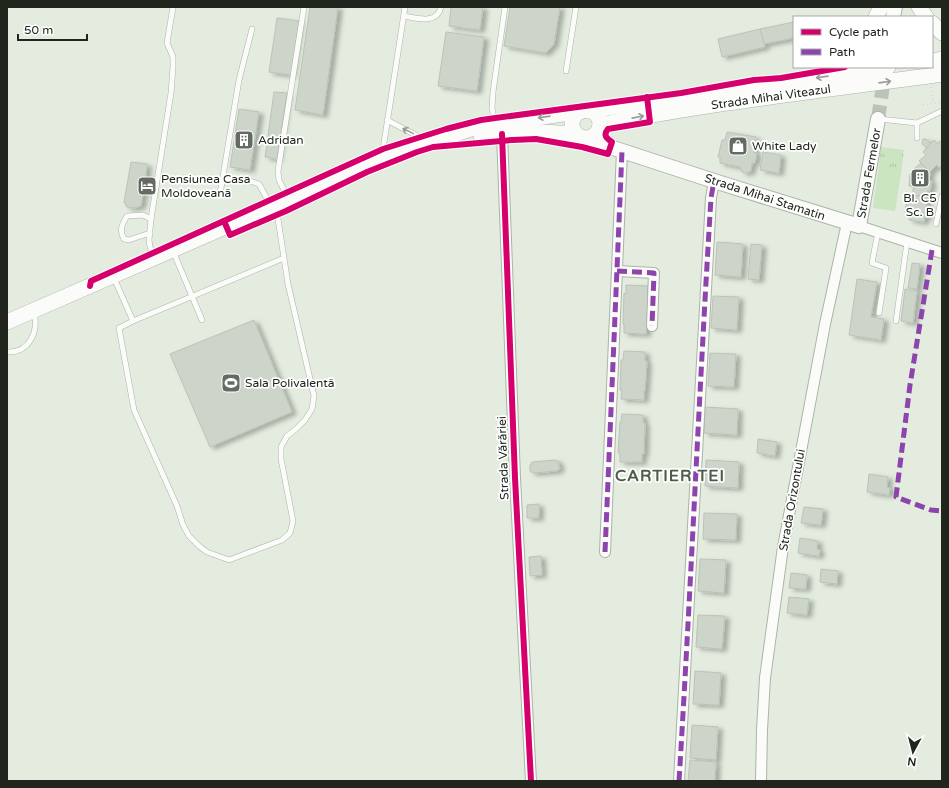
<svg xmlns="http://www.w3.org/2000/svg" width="949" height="788" font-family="'Varela Round',sans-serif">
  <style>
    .green { fill: #cbe5c1 }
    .park { fill: url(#park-tufts) }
    .building { fill: #cdd5ca; stroke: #bbc3b8; filter: url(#shadow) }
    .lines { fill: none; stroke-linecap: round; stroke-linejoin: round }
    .secondary-tunnel { stroke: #bcc4b8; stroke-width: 14; stroke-dasharray: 14 7; stroke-linecap: butt }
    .lane-casing { stroke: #acb3a9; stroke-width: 6 }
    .street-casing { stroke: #acb3a9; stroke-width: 12 }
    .secondary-casing { stroke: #acb3a9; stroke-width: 16 }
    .primary-casing { stroke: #acb3a9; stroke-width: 16 }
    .path { stroke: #d3d6d2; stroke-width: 1.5; stroke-dasharray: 1 3; stroke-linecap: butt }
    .lane { stroke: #fbfcfa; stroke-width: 5 }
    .street { stroke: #fbfcfa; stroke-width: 10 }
    .secondary { stroke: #fbfcfa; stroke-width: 14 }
    .primary { stroke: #fbfcfa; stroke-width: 15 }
    .quiet { stroke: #8e44ad; stroke-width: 5; stroke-dasharray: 10 5; stroke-linecap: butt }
    .cycleway-casing { stroke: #fff; stroke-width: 8 }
    .cycleway { stroke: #d6006c; stroke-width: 6 }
    .oneway { stroke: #989c97 }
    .labels { text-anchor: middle; stroke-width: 3.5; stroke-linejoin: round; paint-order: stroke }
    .street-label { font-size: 12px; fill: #20261e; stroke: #fff }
    .poi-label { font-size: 12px; fill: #20261e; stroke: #fff; text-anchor: start }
    .district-label { font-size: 16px; font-weight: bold; letter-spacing: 1px; fill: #4e5c48; stroke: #fff }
  </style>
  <defs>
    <pattern id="park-tufts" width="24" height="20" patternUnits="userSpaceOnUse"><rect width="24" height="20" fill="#cbe5c1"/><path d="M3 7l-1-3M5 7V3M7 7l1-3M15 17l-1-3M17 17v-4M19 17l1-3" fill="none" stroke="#aec4a5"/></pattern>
    <filter id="shadow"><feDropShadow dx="4.5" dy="2.5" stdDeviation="2" flood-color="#0004"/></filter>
  </defs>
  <rect width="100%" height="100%" fill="#e3ecdf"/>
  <!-- green -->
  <path class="green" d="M878,171L901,174L895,211L873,208Z"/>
  <!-- park -->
  <path class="park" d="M881,147L904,150L901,174L878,171Z"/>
  <!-- building -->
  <g class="building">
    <path d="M310,7H338L323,115L295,110Z"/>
    <path d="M451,7H483L480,30L449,26Z"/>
    <path d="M510,7H560L554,44L546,53L504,46Z"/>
    <path d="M277,18L299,21L291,75L269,72Z"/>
    <path d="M794,22V38L764,44L760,29Z"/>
    <path d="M760,29L765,47L722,57L718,39Z"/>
    <path d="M446,32L484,37L477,91L438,86Z"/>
    <path d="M274,92L287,93L277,159L265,157Z"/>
    <path d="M239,109L259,112L250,170L230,167Z"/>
    <path d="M727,132L756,137L754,153H757L755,163H752L751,171L749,172L746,173L742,172L740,167L720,163V157H718L722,140H725Z"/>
    <path d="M923,139H926L931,144L934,140L941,148L930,158L923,152L927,148L922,144Z"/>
    <path d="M934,140L938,144L940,141L942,143V165L939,168L937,165L930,172L919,161L926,155L923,152Z"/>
    <path d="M763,152L781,155L779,173L760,170Z"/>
    <path d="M131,162L147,164L146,178H151L150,190L144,189L141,206L134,208L127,207L124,202Z"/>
    <path d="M921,163L930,172L929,181H932L930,191L928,190L927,197L912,195L914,186H909L910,174L915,175V168Z"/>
    <path d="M912,195L927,197L926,206H929L927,217L925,216L924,222L909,220L910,213L905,212L907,199L911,200Z"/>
    <path d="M717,242L743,244L741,277L715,275Z"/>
    <path d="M751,244L762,245L759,280L748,279Z"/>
    <path d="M912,263L920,264L917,289L908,288Z"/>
    <path d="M857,279L877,282L871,317L884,319L881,340L849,335Z"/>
    <path d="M626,285L648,286L647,294H649L648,325H647L646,334L624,333V324H623L624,293L626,294Z"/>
    <path d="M905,289L917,291L913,323L901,321Z"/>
    <path d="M713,296L739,297L737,330L711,328Z"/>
    <path d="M254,320L292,412L210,447L170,354Z"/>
    <path d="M624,351L645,352V361H647L645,391H644V400L621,399L622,390H620L621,360H623Z"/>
    <path d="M710,353L736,354L734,387L708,386Z"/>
    <path d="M705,407L738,409L737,435L704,433Z"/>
    <path d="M622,414L643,415V423H645L644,454H642V462H620V453H618L620,422H621Z"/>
    <path d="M758,439L777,442L775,456L757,453Z"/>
    <path d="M555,460L558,461L560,469L556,471L533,473L530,471V465L532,462Z"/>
    <path d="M706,460L739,462L738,488L705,486Z"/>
    <path d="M869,474L888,477L887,487L890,488L889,495L867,492Z"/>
    <path d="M539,504V518H527V505Z"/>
    <path d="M804,507L823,509L821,525L801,523Z"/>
    <path d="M704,513L737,514L736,540L703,539Z"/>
    <path d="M800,538L818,541L817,549L820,550L819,556L798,553Z"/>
    <path d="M541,556L542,575L530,576L529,557Z"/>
    <path d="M700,559L726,560L724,593L698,591Z"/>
    <path d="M821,569L838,571L837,584L820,582Z"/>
    <path d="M791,573L807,575L806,589L789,588Z"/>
    <path d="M789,597L809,599L807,615L787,613Z"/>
    <path d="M698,615L725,616L722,649L696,647Z"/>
    <path d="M695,671L721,673L719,705L693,704Z"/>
    <path d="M692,725L718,727L716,760L690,758Z"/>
    <path d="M690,760L716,762L715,781H688Z"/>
  </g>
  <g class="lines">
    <!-- secondary-tunnel -->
    <path class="secondary-tunnel" d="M878,119L885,72"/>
    <defs>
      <g id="lane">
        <path d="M404,16C416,18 437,25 441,7"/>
        <path d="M566,71L576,7"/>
        <path d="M879,119L917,123"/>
        <path d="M387,120L427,141"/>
        <path d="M495,123L492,108L493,92L505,7"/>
        <path d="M917,138V123L942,111"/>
        <path d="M382,156L405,7"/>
        <path d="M223,178L253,182L259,184L271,206"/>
        <path d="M220,194L239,80L252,29"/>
        <path d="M288,198L279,180L278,171L304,7"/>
        <path d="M276,206L288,284L314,396L312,409L305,420L296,429L287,436L281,447V459L293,521L290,533L282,540L229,560L207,552L199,546L189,536L183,525L177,506L134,410L119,328L133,321L284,258"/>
        <path d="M936,224L942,196"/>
        <path d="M878,232L872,263L886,268L879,313"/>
        <path d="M150,233L129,240L124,239C119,230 122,224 127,216L143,215L151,219"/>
        <path d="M173,251L202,320"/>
        <path d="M154,255L150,247L149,240L151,219L171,93L173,67V57L167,43L173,7"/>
        <path d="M114,278L133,321"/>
        <path d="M896,321L907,242"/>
        <path d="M7,352C29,353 39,332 34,313"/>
      </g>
      <g id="street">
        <path d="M502,134L515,478L531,781"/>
        <path d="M859,226L942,253"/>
        <path d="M617,271L654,273L652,326"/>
        <path d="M605,552L622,151"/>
        <path d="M679,781C691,587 699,392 711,198L714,181"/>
        <path d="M761,781L762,730L765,678L783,547L825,324L847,223"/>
      </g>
      <g id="secondary">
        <path d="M893,17L895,7"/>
        <path d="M589,138L610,147L714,181L859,226L878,119"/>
      </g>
      <g id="primary">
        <path d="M919,7L926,17"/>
        <path d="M876,17L881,7"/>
        <path d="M932,23L942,33"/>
        <path d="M932,61L942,59"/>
        <circle cx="586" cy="124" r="14"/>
        <path d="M587,111L888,67"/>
        <path d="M600,125C713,102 828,90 942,74"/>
        <path d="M481,136L541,132L576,134"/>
        <path d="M7,322L381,159L471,129L495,124L583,111"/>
      </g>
    </defs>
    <!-- lane casing -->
    <use href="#lane" class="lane-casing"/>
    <!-- street casing -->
    <use href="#street" class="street-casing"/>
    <!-- secondary casing -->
    <use href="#secondary" class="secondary-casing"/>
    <!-- primary casing -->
    <use href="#primary" class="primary-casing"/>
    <!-- path -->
    <g class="path">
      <path d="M931,87L933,103"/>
      <path d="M923,105L942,102"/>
    </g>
    <!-- lane -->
    <use href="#lane" class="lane"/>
    <!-- street -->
    <use href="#street" class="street"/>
    <!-- secondary -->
    <use href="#secondary" class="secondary"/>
    <!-- primary -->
    <use href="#primary" class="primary"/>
    <!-- quiet -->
    <g class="quiet">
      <path d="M932,250L910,385L896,497L931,510L942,511"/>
      <path d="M617,271L654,273L652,326"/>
      <path d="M605,552L622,151"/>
      <path d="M679,781C691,587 699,392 711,198L714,181"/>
    </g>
    <defs>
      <g id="cycleway">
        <path d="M502,134L515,478L531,781"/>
        <path d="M224,221L230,235L286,211L367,172L417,152L433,147L512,140L536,139L582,147L608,154L612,142C606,138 603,135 608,129L650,122L647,97"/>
        <path d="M90,286L91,281L383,149L446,129L481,120L681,93L754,80L781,78L845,67"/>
      </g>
    </defs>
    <!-- cycleway casing -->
    <use href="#cycleway" class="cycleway-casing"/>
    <!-- cycleway -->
    <use href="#cycleway" class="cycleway"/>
  </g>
  <!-- one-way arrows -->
  <defs><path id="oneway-shaft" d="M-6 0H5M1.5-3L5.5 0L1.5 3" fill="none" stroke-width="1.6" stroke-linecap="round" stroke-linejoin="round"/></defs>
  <g class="oneway">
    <use href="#oneway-shaft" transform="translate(822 77) rotate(172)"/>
    <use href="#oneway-shaft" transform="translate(885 82) rotate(-8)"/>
    <use href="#oneway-shaft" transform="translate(544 117) rotate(172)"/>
    <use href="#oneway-shaft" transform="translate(638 117) rotate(-11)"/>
    <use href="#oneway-shaft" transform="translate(408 131) rotate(-154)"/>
  </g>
  <!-- icons -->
  <defs>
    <symbol id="building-square" viewBox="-11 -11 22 22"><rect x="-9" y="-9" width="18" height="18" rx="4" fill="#646b62" stroke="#fff"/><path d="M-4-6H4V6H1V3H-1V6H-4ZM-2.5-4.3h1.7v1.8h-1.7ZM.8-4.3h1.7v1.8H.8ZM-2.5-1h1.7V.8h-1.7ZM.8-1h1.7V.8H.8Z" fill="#fff"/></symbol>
    <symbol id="shop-square" viewBox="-11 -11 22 22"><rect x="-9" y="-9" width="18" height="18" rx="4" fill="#646b62" stroke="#fff"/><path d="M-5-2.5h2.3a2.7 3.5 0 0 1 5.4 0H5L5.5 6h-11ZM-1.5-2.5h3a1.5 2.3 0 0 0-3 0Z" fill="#fff"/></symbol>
    <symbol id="hotel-square" viewBox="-11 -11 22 22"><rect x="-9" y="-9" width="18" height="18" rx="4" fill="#646b62" stroke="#fff"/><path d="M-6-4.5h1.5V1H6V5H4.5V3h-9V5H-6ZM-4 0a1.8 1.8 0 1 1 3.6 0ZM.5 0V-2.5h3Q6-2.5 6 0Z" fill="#fff"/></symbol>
    <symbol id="stadium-square" viewBox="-11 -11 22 22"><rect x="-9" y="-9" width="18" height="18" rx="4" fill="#646b62" stroke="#fff"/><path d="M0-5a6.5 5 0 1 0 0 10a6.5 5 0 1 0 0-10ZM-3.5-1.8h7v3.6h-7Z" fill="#fff"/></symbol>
  </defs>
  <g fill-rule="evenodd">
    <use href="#building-square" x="233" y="129" width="22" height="22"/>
    <use href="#shop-square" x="727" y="135" width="22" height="22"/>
    <use href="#building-square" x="909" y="167" width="22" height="22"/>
    <use href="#hotel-square" x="136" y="175" width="22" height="22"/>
    <use href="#stadium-square" x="220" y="372" width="22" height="22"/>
  </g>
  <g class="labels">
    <!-- street labels -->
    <g class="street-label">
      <text transform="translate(771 97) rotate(-8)" y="4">Strada Mihai Viteazul</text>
      <text transform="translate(869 173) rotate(-80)" y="4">Strada Fermelor</text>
      <text transform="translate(765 197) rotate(18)" y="4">Strada Mihai Stamatin</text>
      <text transform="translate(503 458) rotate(-92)" y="4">Strada Vărăriei</text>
      <text transform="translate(792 500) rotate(-80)" y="4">Strada Orizontului</text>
    </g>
    <!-- poi labels -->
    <g class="poi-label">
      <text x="258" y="144">Adridan</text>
      <text x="752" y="150">White Lady</text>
      <text x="161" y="183">Pensiunea Casa<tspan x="161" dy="14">Moldoveană</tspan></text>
      <text x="920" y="202" text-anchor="middle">Bl. C5<tspan x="920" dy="14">Sc. B</tspan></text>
      <text x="245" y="387">Sala Polivalentă</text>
    </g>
    <!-- district labels -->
    <g class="district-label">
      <text x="670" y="481">CARTIER TEI</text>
    </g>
  </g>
  <!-- border -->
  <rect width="949" height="788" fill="none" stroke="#20261e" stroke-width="16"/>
  <!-- legend -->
  <rect x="793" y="16" width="140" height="52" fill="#ffffff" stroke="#a6a8a5"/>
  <rect x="801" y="29" width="20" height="6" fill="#d6006c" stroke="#a6a8a5"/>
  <text x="829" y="36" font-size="12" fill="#20261e">Cycle path</text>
  <rect x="801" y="49" width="20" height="6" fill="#8e44ad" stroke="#a6a8a5"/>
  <text x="829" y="56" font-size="12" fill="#20261e">Path</text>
  <!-- north arrow -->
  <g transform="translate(913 752) rotate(187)" stroke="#ffffff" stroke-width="3" paint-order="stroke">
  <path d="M0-3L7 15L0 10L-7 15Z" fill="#20261e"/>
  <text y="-6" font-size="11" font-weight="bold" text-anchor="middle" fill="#20261e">N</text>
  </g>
  <!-- scale -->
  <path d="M18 34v6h69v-6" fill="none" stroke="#20261e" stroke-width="2"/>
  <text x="24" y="34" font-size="12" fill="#20261e" stroke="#ffffff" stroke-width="3" paint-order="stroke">50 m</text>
</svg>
